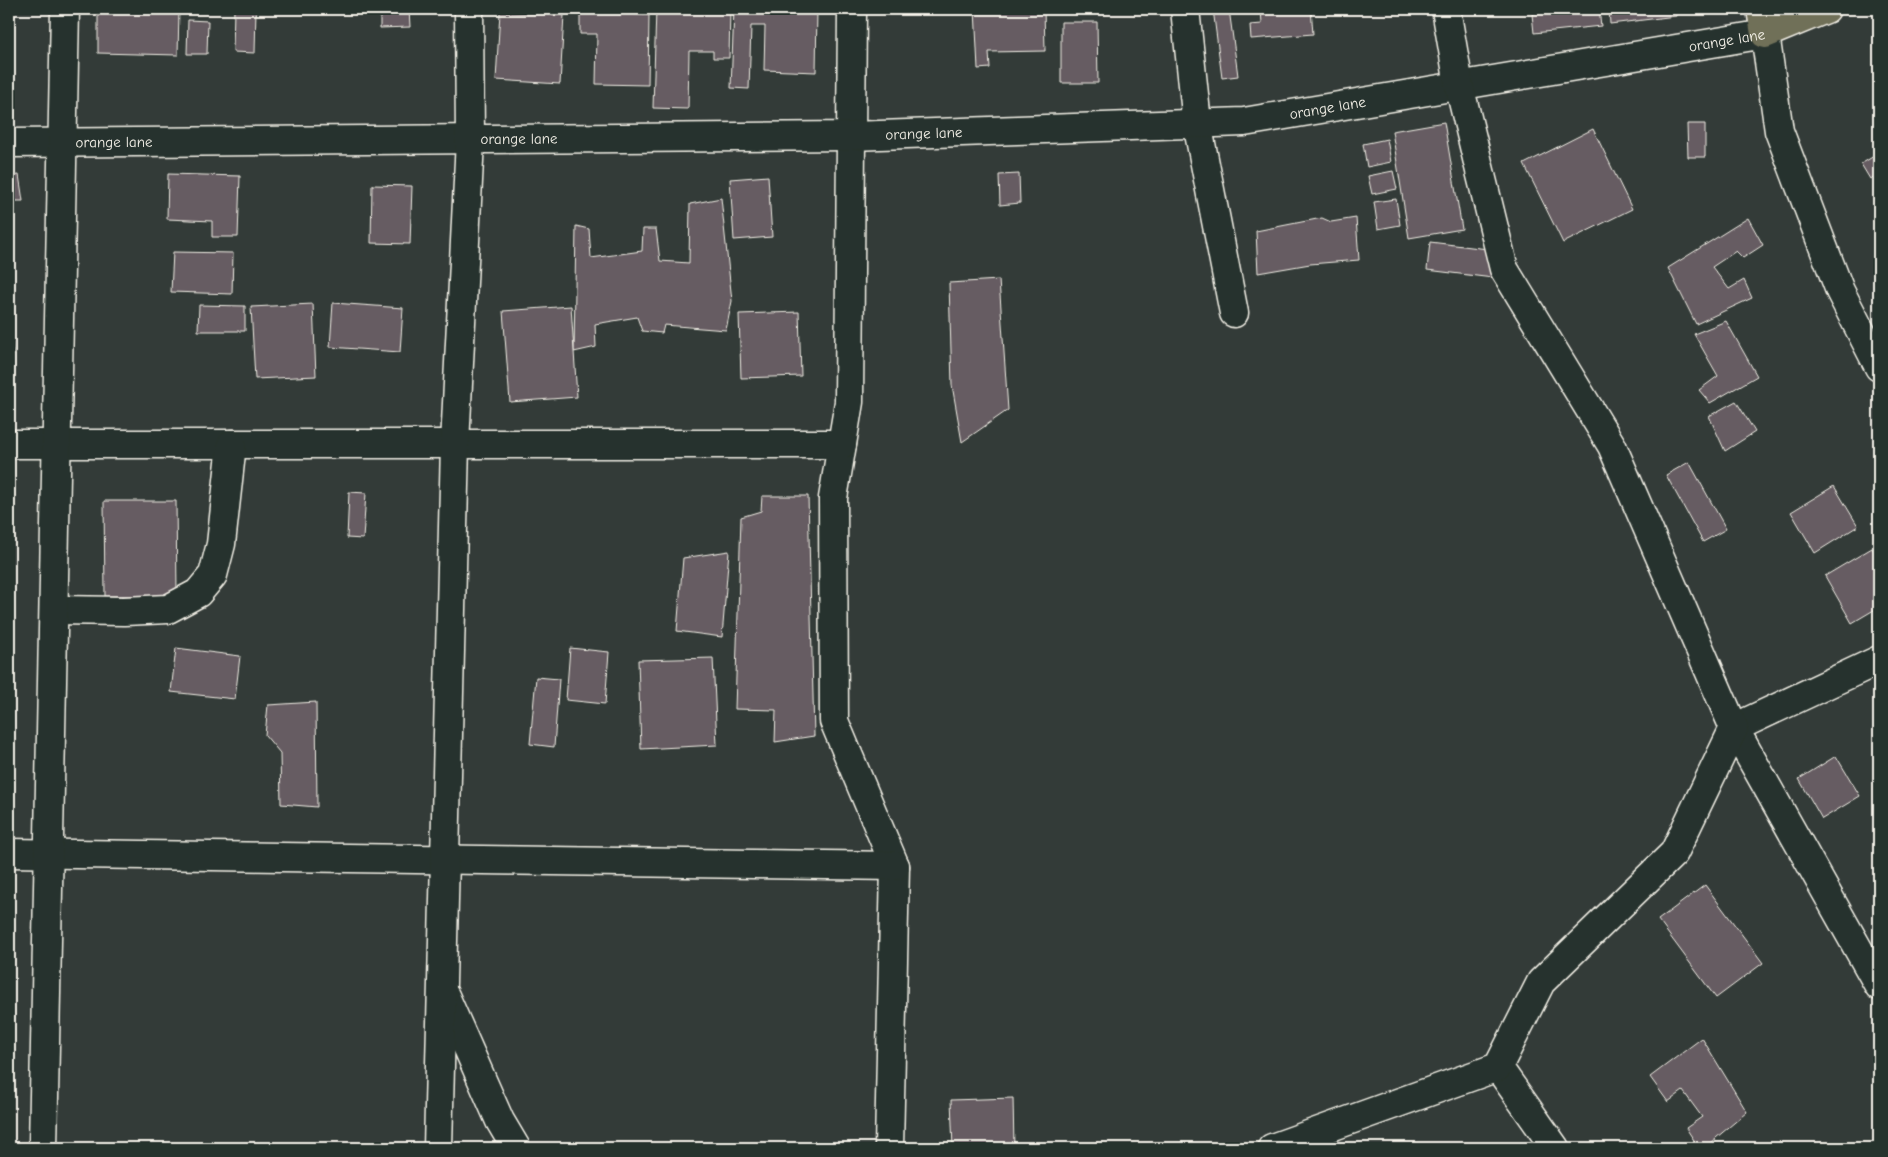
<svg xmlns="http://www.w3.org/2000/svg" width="1888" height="1157" font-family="'Comic Neue',sans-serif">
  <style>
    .building { fill: #665c62; stroke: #f4f1e8 }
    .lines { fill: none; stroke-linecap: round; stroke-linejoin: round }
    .minor-casing { stroke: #f4f1e8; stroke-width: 31 }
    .major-casing { stroke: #f4f1e8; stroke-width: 31 }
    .minor { stroke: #26332d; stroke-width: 28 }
    .major { stroke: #706f59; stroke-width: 28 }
    .labels { text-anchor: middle; stroke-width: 4.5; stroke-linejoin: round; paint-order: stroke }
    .street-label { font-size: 15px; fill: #f4f1e8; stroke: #26332d }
  </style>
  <rect width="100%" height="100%" fill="#333b38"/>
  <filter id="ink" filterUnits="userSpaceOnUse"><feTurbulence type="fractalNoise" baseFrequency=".02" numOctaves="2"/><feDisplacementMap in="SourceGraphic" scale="10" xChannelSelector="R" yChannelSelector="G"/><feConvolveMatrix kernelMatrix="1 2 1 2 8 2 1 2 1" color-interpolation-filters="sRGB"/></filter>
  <g filter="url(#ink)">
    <!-- building -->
    <g class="building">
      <path d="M98,9H179L178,55L98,53Z"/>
      <path d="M234,9H256L255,53L233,52Z"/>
      <path d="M409,9L410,27L380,28V10Z"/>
      <path d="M656,9H730L729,58H713V51H689L688,109L653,108Z"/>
      <path d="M734,9L787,11V9H817L816,72L764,70L765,26H751L749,89L731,88Z"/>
      <path d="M975,9H1044L1045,51L989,52L990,68L978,69Z"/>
      <path d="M1213,9H1229L1238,76L1222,78Z"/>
      <path d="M1261,9H1311L1313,34L1251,39L1250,25L1262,24Z"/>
      <path d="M1545,9H1599L1601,26L1534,33L1532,14L1545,12Z"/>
      <path d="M1609,9H1676V16L1610,24Z"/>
      <path d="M500,12L564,15L560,84L496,80Z"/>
      <path d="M580,13L649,15L648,85L596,84L597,34H580Z"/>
      <path d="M188,20L208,21L207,54H187Z"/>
      <path d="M1061,22H1097L1098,83H1061Z"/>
      <path d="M1444,122L1462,229L1409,238L1392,131Z"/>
      <path d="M1687,124H1705V157H1688Z"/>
      <path d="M1593,129L1632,209L1563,243L1524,164Z"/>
      <path d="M1387,139L1391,162L1367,167L1363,144Z"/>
      <path d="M1879,153V174L1870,179L1861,164Z"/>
      <path d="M1393,171L1397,189L1372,194L1368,176Z"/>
      <path d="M168,174L240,176L238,237H212V221L167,219Z"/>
      <path d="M1019,174L1020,203L1000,205L999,175Z"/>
      <path d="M19,175L23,201H9V176Z"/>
      <path d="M768,176L772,237L734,240L730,179Z"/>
      <path d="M372,185L412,186L410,244L371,243Z"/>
      <path d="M721,198L732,301L726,330L664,325L662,333L642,331L637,317L595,324L596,347L574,352L576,226L589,229L591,258L642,251L643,229H656L660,261L689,263L690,204Z"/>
      <path d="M1396,199L1400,225L1378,229L1374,202Z"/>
      <path d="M1322,218L1331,222L1356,218L1359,260L1310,264L1258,273L1256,231Z"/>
      <path d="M1748,218L1763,245L1743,258L1736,251L1712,267L1729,289L1744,280L1752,298L1696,324L1668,268Z"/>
      <path d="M1430,242L1496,250L1493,278L1427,270Z"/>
      <path d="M173,252L233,253L232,294L171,292Z"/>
      <path d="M999,280L1008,410L962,442L952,385L949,283Z"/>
      <path d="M333,303L403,308L400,352L330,347Z"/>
      <path d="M313,304L316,376L255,379L251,307Z"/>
      <path d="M199,305L245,306V331H198Z"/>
      <path d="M571,306L577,397L510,402L503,311Z"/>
      <path d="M9,307L13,354L9,355Z"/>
      <path d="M799,312L801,376L741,378L739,314Z"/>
      <path d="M1726,321L1757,376L1710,403L1699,390L1718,376L1694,334Z"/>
      <path d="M1736,401L1755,432L1725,451L1709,416Z"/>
      <path d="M1689,462L1726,529L1703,542L1666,475Z"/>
      <path d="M1834,486L1858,526L1815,553L1791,512Z"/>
      <path d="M349,492L366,493L363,539L347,538Z"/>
      <path d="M762,496H808L814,736L775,742L776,710L735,709L741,517L761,511Z"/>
      <path d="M104,501H176L177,595L105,596Z"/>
      <path d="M1872,548L1879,560V607L1852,623L1825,576Z"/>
      <path d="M729,551L722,637L677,631L683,558Z"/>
      <path d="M176,648L240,656L235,699L171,692Z"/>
      <path d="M570,648L609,652L605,704L566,700Z"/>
      <path d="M713,658L717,745L641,749L638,660Z"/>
      <path d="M536,677L559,679L554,747L530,744Z"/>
      <path d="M316,702L317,807L281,804L280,753L265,735L268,705Z"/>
      <path d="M1836,756L1860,796L1822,819L1799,779Z"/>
      <path d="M1705,885L1763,963L1716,998L1658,920Z"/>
      <path d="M1702,1038L1747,1112L1704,1148H1699L1686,1128L1702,1117L1683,1091L1668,1102L1650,1077Z"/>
      <path d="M1013,1098L1014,1148H953L951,1100Z"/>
    </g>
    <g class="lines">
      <defs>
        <g id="minor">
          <path d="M852,9L849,402L833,498L834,721L895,866L889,1148"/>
          <path d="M1185,9L1197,123L1234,313"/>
          <path id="s1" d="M9,143L852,136L1244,122L1765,34L1779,131L1840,291L1879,367"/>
          <path d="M9,444H842"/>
          <path d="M54,610L124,611L168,609L198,593L213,575L221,544L232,444"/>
          <path d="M1879,660L1734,728L1879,986"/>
          <path d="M9,853L895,866"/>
          <path d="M445,996L500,1121L516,1148"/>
          <path d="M1498,1067L1555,1148"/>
          <path d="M43,1148L65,9"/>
          <path d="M438,1148L455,444L470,140L469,9"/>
          <path d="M1272,1148L1498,1067L1541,982L1674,853L1734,728L1612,446L1504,269L1459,85L1446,9"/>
        </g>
        <path id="major" d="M1761,9L1765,34L1826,9"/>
      </defs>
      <!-- minor casing -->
      <use href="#minor" class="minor-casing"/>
      <!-- major casing -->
      <use href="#major" class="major-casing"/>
      <!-- minor -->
      <use href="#minor" class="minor"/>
      <!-- major -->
      <use href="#major" class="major"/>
    </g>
  </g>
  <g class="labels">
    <!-- street labels -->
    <g class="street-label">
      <text dy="5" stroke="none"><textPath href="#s1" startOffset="1725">orange lane</textPath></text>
      <text dy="5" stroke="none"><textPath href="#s1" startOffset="1320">orange lane</textPath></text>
      <text dy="5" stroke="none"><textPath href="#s1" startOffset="915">orange lane</textPath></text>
      <text dy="5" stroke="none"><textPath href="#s1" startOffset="510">orange lane</textPath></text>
      <text dy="5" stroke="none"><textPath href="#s1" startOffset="105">orange lane</textPath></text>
    </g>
  </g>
  <!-- margin -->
  <rect width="1888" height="1157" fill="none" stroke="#26332d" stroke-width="30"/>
  <rect x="15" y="15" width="1858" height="1127" fill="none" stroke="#f4f1e8" stroke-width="2" filter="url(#ink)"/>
</svg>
